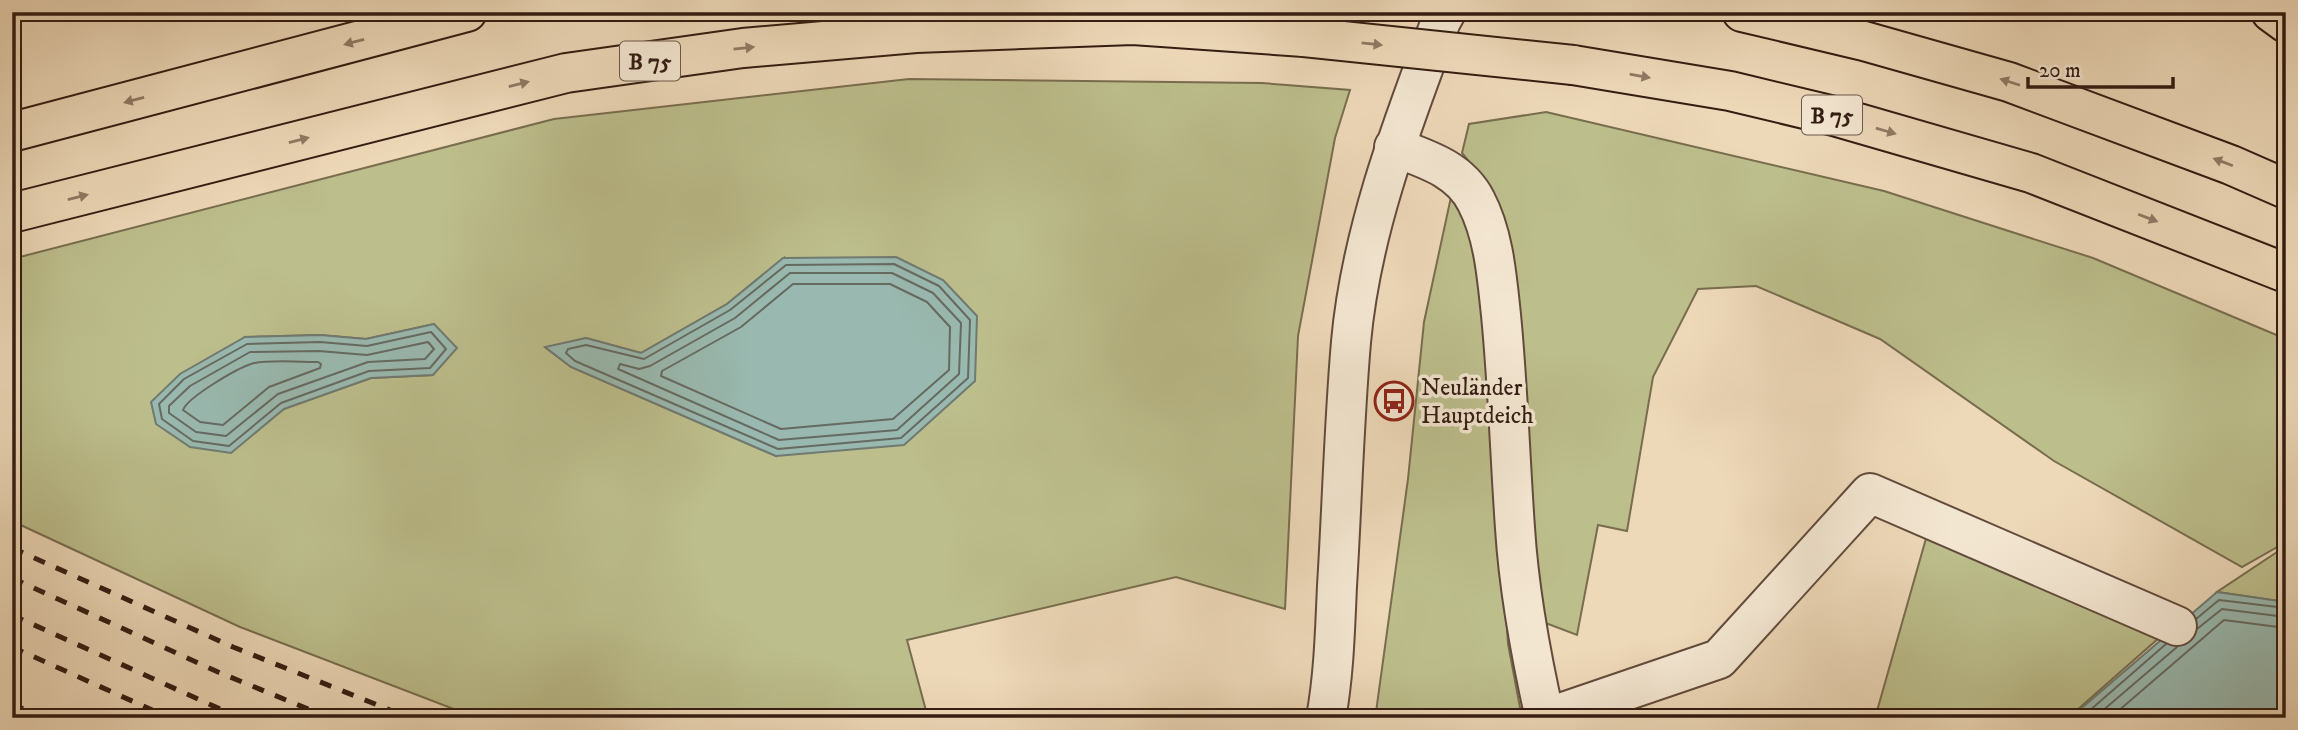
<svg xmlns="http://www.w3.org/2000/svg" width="2298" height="730" font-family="'IM FELL DW Pica',serif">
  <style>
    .green { fill: #bcbe8c; stroke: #786d4f; stroke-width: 2; fill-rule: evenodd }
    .water { fill: #99b9b0; stroke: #707a71; stroke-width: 2 }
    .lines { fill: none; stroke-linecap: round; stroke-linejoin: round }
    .shore { stroke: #666a61; stroke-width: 2 }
    .minor-casing { stroke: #624b3c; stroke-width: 42 }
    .major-casing { stroke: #331c12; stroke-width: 42 }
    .highway-casing { stroke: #331c12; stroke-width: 42 }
    .minor { stroke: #f3e6d1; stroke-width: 38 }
    .major { stroke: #edd8b8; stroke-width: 38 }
    .highway { stroke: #edd8b8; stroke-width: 38 }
    .rail { stroke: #331c12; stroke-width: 5; stroke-dasharray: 12 12; stroke-linecap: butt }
    .highway-bridge-casing { stroke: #331c12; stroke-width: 42; stroke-linecap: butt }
    .highway-bridge { stroke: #edd8b8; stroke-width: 38 }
    .oneway { fill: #907a65 }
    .labels { text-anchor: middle; stroke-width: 7; stroke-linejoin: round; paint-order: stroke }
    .shield { fill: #f3e6d1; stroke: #6d594b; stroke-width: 2 }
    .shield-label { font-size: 23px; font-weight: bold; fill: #331c12 }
    .poi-label { font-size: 24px; fill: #331c12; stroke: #f3e6d1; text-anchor: start }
  </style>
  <rect width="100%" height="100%" fill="#edd8b8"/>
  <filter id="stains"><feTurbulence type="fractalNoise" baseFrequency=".00286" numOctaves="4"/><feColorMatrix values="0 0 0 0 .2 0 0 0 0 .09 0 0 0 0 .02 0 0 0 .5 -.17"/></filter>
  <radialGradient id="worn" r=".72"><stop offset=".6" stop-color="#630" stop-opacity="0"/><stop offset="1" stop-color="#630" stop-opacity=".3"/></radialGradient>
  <!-- green -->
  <g class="green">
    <path d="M909,79L1262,83L1350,90L1335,138L1298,336L1285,609L1176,577L907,640L928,718H477L240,627L12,521V259L554,119ZM784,258L776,456L571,367L546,348L586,338L641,353L727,304ZM434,324L433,375L371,378L283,409L245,337L320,335L366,339Z"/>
    <path d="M1546,112L1884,191L2093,258L2286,339V542L2242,567L2054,461L1880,339L1756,286L1698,289L1653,377L1627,531L1598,525L1577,635L1535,619L1503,228L1488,184L1462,153L1469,124Z"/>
    <path d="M1451,197L1471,222L1488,324L1508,644L1522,718H1432L1376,712L1408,479L1424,322Z"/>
    <path d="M1927,535L2160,637L2068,718H1875Z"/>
    <path d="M2286,546V602L2217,592Z"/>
  </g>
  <!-- water -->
  <g class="water">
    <path d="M896,257L943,280L977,316L975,381L904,445L776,456L571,367L545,347L586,338L641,353L727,304L783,258Z"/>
    <path d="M434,324L457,348L433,375L371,378L284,409L231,453L190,447L156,424L151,402L180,374L245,337L320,335L366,339Z"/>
    <path d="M2217,592L2286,602V718H2070Z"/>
  </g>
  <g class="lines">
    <!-- shore -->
    <g class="shore">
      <path d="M894,264L939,286L970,320L968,378L901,438L778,449L575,361L566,353L568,349L586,345L644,359L730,310L786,265Z"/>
      <path d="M790,273H892L933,293L961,323L959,374L897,430L779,440L618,369L620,364L639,369L650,366L735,318Z"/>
      <path d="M793,284H890L927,302L950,327L949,370L893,419L781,429L661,376L662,371L741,327Z"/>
      <path d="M431,332L446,349L430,368L369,371L281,403L229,446L193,441L162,419L159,404L184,379L247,344L320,342L367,346Z"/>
      <path d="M428,342L434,349L425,359L368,362L278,394L226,436L196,432L169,413V406L190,386L250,352L319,351L367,355Z"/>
      <path d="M318,362L321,364L320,368L269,387L223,425L200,422L183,410C188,397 236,369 251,364C264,359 302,362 318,362Z"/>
      <path d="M2196,619L2219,600L2286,608"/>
      <path d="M2197,629L2222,609L2286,617"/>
      <path d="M2081,718L2166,644"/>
      <path d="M2094,718L2177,647"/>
      <path d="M2110,718L2224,620L2286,628"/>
    </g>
    <defs>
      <g id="minor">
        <path d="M1394,147C1426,159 1460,169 1476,201C1494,235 1497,278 1501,315C1508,386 1510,457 1515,528C1519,592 1531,656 1545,718"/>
        <path d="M1326,718C1334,674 1335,630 1337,586C1342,505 1344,423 1351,342C1361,231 1402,125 1441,21L1446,12"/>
        <path d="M1546,718L1719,659L1870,493L2177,626"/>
      </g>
      <path id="major" d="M2271,12L2286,23"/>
      <g id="highway">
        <path d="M1742,12L1864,41L2009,82L2231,165L2286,189"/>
        <path d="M1573,65L1730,91L1834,116L2031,173L2286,273"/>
        <path d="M12,132L467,12"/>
        <path d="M12,213L566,73L743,48L916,33L1133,25L1304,37"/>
      </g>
    </defs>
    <!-- minor casing -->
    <use href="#minor" class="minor-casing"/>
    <!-- major casing -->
    <use href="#major" class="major-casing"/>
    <!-- highway casing -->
    <use href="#highway" class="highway-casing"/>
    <!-- minor -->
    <use href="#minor" class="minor"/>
    <!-- major -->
    <use href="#major" class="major"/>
    <!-- highway -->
    <use href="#highway" class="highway"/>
    <!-- rail -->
    <g class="rail">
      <path d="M12,548L233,647L410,718"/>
      <path d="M12,578L218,672L330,718"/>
      <path d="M12,615L240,718"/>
      <path d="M12,647L170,718"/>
      <path d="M12,704L44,718"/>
    </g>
    <defs>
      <path id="highway-bridge" d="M1304,37L1573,65"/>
    </defs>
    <!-- highway-bridge casing -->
    <use href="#highway-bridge" class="highway-bridge-casing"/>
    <!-- highway-bridge -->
    <use href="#highway-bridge" class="highway-bridge"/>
  </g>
  <!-- one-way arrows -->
  <defs><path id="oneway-solid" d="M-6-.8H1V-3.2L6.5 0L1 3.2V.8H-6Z" transform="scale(1.75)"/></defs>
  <g class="oneway">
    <use href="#oneway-solid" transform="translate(354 42) rotate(165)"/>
    <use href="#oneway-solid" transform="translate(1372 44) rotate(6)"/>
    <use href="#oneway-solid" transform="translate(744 48) rotate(-6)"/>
    <use href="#oneway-solid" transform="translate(1640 76) rotate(10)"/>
    <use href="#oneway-solid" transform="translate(2010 82) rotate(-162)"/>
    <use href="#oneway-solid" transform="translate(519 84) rotate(-14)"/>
    <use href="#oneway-solid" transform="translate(134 100) rotate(165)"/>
    <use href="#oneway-solid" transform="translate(1886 131) rotate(16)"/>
    <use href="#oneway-solid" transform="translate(299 140) rotate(-14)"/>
    <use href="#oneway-solid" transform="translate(2223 162) rotate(-159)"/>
    <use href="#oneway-solid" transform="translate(78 197) rotate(-14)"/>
    <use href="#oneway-solid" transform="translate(2148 218) rotate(21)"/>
  </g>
  <!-- icons -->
  <defs>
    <symbol id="bus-ring" viewBox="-11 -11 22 22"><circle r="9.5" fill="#f3e6d1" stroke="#8f2418" stroke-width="1.5"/><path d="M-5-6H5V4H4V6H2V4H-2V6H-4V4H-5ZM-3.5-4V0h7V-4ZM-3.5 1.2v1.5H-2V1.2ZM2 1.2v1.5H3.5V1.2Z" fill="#8f2418"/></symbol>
  </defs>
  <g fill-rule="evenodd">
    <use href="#bus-ring" x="1372" y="379" width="44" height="44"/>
  </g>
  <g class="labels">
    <!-- shield labels -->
    <g class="shield">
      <rect x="620" y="41.5" width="60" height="39" rx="5"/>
      <rect x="1802" y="95.5" width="60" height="39" rx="5"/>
    </g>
    <g class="shield-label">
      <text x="650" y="69">B 75</text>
      <text x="1832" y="123">B 75</text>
    </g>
    <!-- poi labels -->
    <g class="poi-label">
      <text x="1421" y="395">Neuländer<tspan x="1421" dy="28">Hauptdeich</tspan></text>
    </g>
  </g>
  <!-- margin -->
  <rect width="2298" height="730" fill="none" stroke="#edd8b8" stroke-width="42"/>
  <rect x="14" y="14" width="2270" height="702" fill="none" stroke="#331c12" stroke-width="3.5"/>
  <rect x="21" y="21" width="2256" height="688" fill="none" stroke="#331c12" stroke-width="2"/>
  <!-- scale -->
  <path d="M2028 77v10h145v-10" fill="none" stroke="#331c12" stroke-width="3.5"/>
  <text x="2039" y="77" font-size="21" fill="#331c12" stroke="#f3e6d1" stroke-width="5" paint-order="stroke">20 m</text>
  <rect width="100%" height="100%" filter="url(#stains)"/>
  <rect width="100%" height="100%" fill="url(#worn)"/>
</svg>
